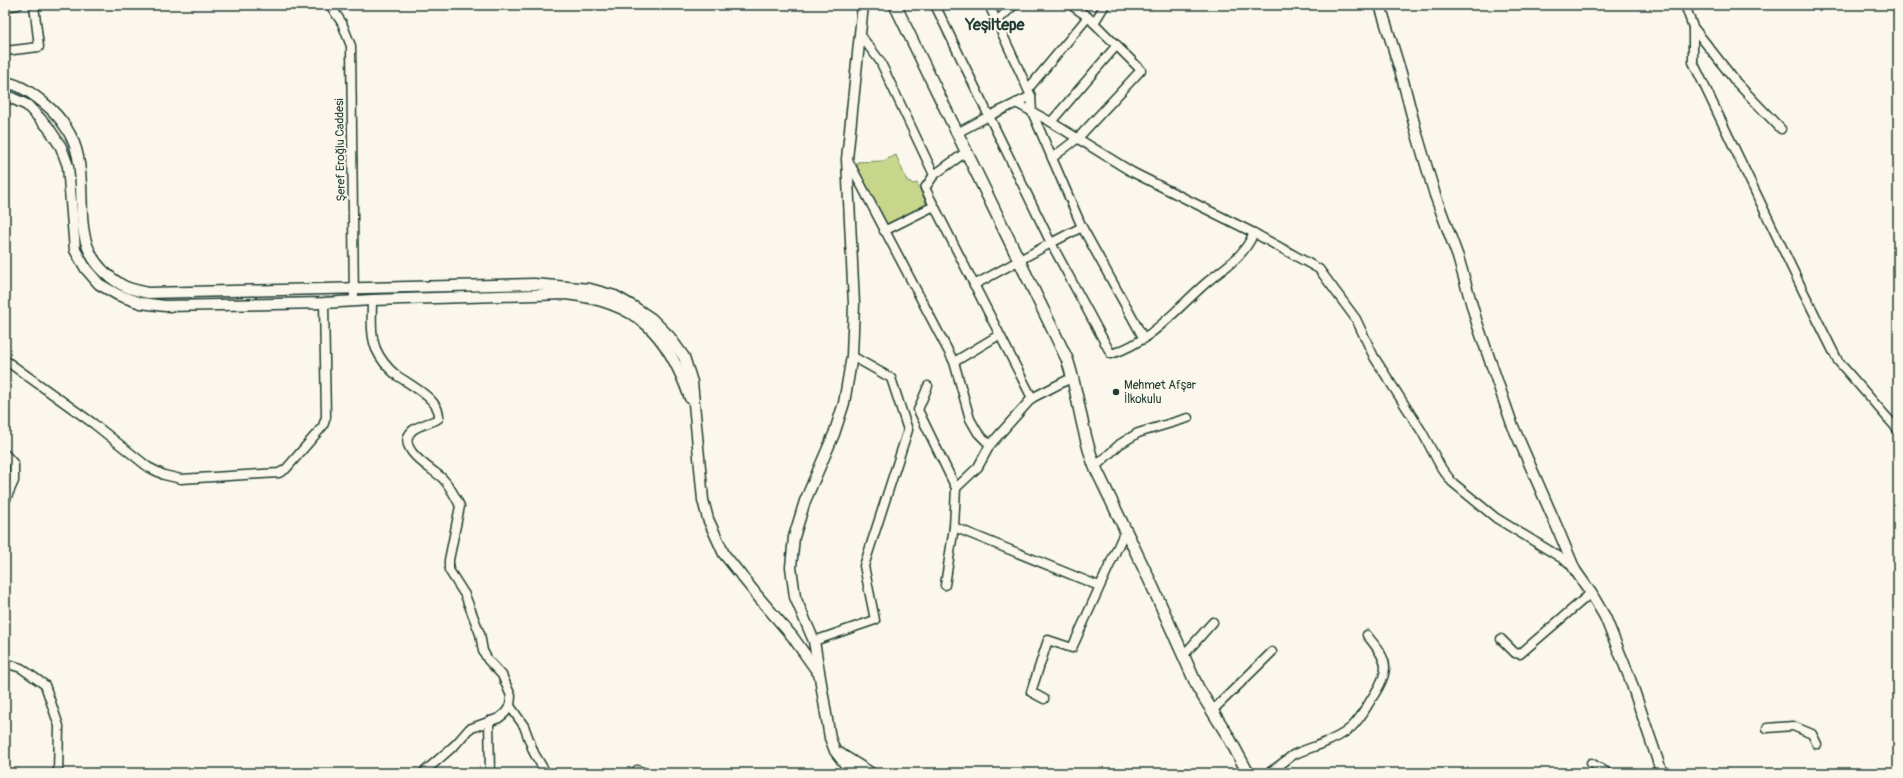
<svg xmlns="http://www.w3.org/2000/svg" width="1903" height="778" font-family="Pangolin,sans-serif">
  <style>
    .green { fill: #c7d68a; stroke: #738a5f }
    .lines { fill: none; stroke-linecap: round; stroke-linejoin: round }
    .minor-casing { stroke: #1f3d34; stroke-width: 11 }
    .tertiary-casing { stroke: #1f3d34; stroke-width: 13 }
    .secondary-casing { stroke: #1f3d34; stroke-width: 14 }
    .minor { stroke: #fbf7ec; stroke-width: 8 }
    .tertiary { stroke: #fbf7ec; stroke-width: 10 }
    .secondary { stroke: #fbf7ec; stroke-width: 11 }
    .poi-dot { fill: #1f3d34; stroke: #fbf7ec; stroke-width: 1.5 }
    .labels { text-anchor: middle; stroke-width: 4; stroke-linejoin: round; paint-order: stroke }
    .street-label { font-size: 12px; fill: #1f3d34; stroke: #fbf7ec }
    .poi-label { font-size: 12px; fill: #1f3d34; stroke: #fbf7ec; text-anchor: start }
    .district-label { font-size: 16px; font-weight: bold; fill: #1f3d34; stroke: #fbf7ec }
  </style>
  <rect width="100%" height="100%" fill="#fbf7ec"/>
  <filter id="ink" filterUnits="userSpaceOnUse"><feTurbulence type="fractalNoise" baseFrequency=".025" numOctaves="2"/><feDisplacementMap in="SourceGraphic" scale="8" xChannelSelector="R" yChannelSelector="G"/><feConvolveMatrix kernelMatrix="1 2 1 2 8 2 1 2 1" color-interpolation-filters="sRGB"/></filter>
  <g filter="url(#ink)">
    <!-- green -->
    <path class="green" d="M896,155L907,181L913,184L917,183L927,205L887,224L857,170V162L883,161Z"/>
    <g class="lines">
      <defs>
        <g id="minor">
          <path d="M330,5L342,23L351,46L354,301"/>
          <path d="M935,5L989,116L1031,96"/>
          <path d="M989,5L1031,96L1032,112L1082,227L1144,339"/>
          <path d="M1685,5L1693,27V62L1803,291L1838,361L1898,430"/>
          <path d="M5,7L18,5"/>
          <path d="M997,21L1014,5"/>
          <path d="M1094,23L1105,5"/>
          <path d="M1693,27L1736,82L1781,129"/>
          <path d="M861,36L880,61L934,175L925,188L1032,398L1073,377"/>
          <path d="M5,51L39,47L34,5"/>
          <path d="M1028,89L1088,17"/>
          <path d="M1016,103L1051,122L1132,172L1254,233L1319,269L1356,319L1374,357L1422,432L1442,469L1452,482L1496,518L1568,562L1573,568"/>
          <path d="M1051,122L1117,45"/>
          <path d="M957,133L989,116L1051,243L1082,227"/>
          <path d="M1052,158L1078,138L1141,70L1088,17L1071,5"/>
          <path d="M848,160L954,362L970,419L978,433L990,445"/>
          <path d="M934,175L966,152"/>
          <path d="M884,231L934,206"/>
          <path d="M974,285L1051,243L1111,354C1151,342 1175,310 1206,283C1226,266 1242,259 1254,233"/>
          <path d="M372,300C372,316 370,334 376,349C380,358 388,368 395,374C408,384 441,399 439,418L436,420C429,423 418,426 413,430C393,447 432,469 441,477C449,484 455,496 460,506L449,560V570L465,595L480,634L483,651L488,660L502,675L511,696L510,706L505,713L499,718L469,729L456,744L423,773"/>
          <path d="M5,360L94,424L148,467L164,475L181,479L279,473L286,469L323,426L326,417L324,303"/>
          <path d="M954,362L999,335"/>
          <path d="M928,386L918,410L956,488"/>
          <path d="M5,454L14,464V481L5,501"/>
          <path d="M1095,467L1120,444L1138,433L1188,418"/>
          <path d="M954,527L1099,586"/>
          <path d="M945,585L954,527L956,488L978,467L990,445L1032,398"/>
          <path d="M1501,639L1515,653L1520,654L1591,593"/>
          <path d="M814,641L875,620L864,566L908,430L891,378L852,356"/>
          <path d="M1183,656L1213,622"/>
          <path d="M5,663L21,668L45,685L59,726L58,773"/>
          <path d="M1044,699L1031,692L1048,640L1072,648L1125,531"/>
          <path d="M510,706L524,726L534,753L546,773"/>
          <path d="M1212,711L1272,652"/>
          <path d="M489,721L490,773"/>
          <path d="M1767,728L1793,726L1812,734L1817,744"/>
          <path d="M1591,763L1608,773"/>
          <path d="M637,770L645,773"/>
          <path d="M1268,773C1277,768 1285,761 1293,755C1301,751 1311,748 1319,745C1350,733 1356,726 1372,698C1378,689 1385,677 1385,667C1385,656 1373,643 1367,635"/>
        </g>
        <g id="tertiary">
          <path d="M1380,5L1401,73L1416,131L1435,195L1458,257L1477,323L1512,424L1557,527L1575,570L1591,593L1605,617L1629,676L1662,773"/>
          <path d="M5,82C21,85 33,94 45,104C61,117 74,136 78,157C88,207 67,253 122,285C129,289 140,291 148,293L534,284L590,289L615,296L634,307L652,319L669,336L684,357L692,382L703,500L708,519L724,554L760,599L792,636L819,674"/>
          <path d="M5,95L27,105L48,127L61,147L68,166L75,250L86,269L99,284L118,295L141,303L165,306L324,303L372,300L566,294C637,302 667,332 690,398"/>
          <path d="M839,753L871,773"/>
          <path d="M852,773L835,751L830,738L814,641L795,597L791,567L794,537L805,501L834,434L844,403L852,356L854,304L847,159L863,5"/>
        </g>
        <path id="secondary" d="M895,5L1067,359C1079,394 1081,432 1095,467L1150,581L1198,688L1228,736L1248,773"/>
      </defs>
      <!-- minor casing -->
      <use href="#minor" class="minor-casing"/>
      <!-- tertiary casing -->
      <use href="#tertiary" class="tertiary-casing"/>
      <!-- secondary casing -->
      <use href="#secondary" class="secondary-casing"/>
      <!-- minor -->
      <use href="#minor" class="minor"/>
      <!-- tertiary -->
      <use href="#tertiary" class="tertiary"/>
      <!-- secondary -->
      <use href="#secondary" class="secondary"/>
    </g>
  </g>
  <!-- markers -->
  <circle class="poi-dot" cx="1116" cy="392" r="4"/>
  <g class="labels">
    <!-- street labels -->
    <g class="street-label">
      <text transform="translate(340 150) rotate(-91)" y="4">Şeref Eroğlu Caddesi</text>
    </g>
    <!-- poi labels -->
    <g class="poi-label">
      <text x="1124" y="389">Mehmet Afşar<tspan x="1124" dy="14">İlkokulu</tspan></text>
    </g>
    <!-- district labels -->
    <g class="district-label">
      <text x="995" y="30">Yeşiltepe</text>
    </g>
  </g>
  <!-- margin -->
  <rect width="1903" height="778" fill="none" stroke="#fbf7ec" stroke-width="20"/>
  <rect x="10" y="10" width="1883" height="758" fill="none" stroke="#1f3d34" stroke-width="1.5" filter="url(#ink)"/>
</svg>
